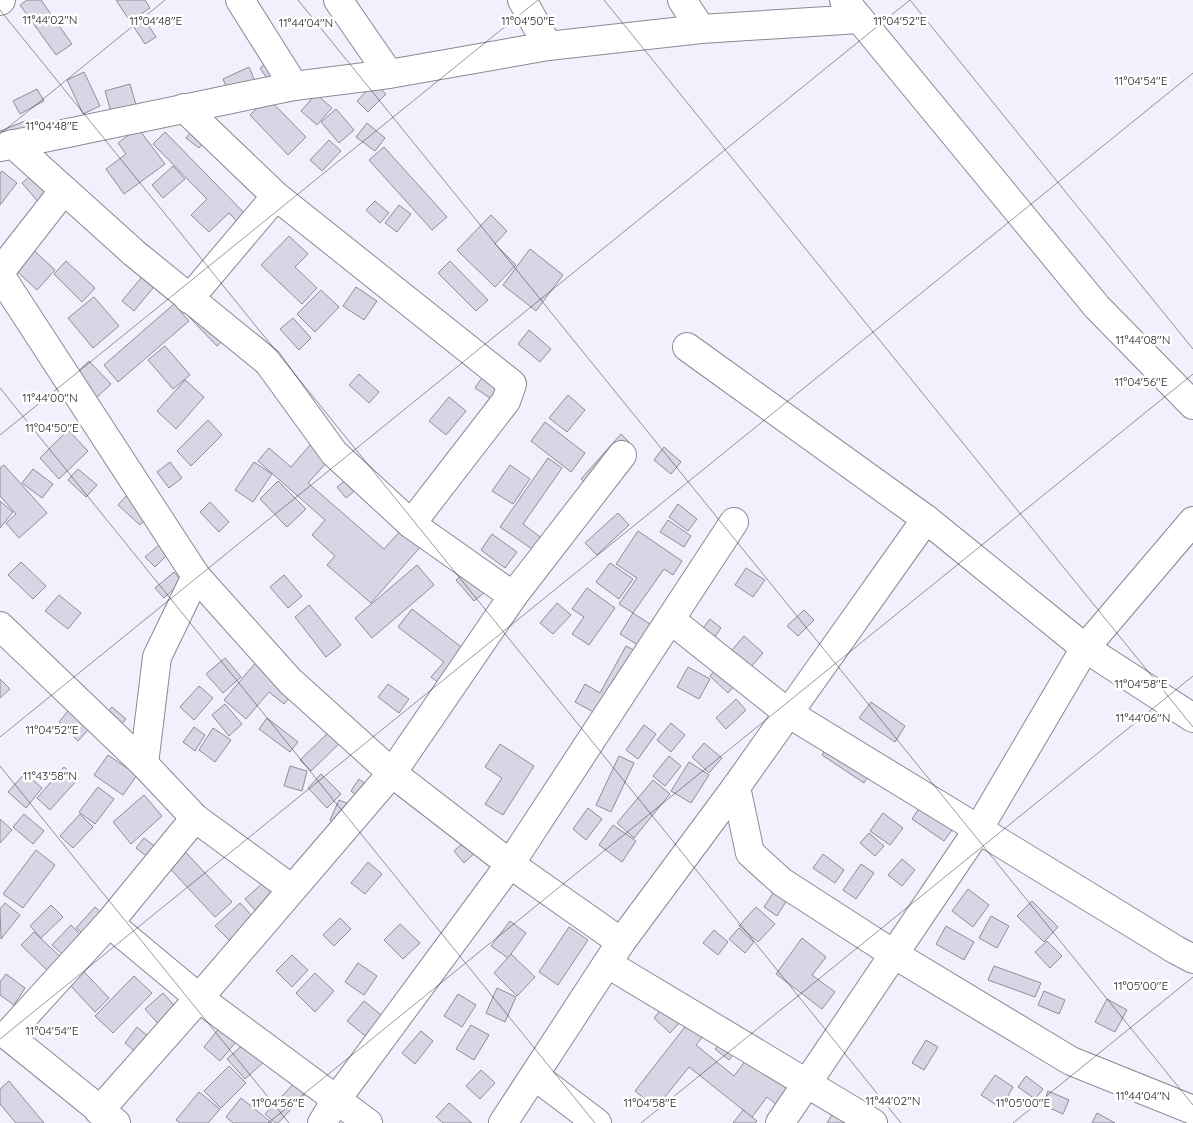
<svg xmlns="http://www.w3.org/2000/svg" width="1193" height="1123" font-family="Quicksand,sans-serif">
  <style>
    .building { fill: #d7d6e4; stroke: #8e8d9a }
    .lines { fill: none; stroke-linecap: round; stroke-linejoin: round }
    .minor-casing { stroke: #8c8894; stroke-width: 30 }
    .minor { stroke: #fff; stroke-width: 28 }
    .ticks { fill: none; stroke: #1f1d22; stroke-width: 1; stroke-opacity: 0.45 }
    .ticks-label { font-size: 12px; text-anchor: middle; fill: #1f1d22; stroke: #fff; stroke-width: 5; stroke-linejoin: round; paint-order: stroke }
  </style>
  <rect width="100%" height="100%" fill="#f4effc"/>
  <!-- building -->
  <g class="building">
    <path d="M27,0H41L72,44L56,55L20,5Z"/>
    <path d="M116,0H145L150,8L141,14L156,37L145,44Z"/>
    <path d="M285,51L293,63L268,80L260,68Z"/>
    <path d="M249,67L255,81L229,93L223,79Z"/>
    <path d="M84,72L100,106L83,114L67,80Z"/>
    <path d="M374,83L386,94L368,112L357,101Z"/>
    <path d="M130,84L136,105L111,112L105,91Z"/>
    <path d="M37,89L44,101L20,114L13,101Z"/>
    <path d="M316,94L332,108L317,125L301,111Z"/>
    <path d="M268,98L306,137L288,155L250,115Z"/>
    <path d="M336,109L354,130L339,143L321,122Z"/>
    <path d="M203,117L215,127L199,148L186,138Z"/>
    <path d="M25,121L31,136L0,137V131Z"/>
    <path d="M367,123L385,138L375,151L356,137Z"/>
    <path d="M138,128L165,164L124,194L106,169L126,154L118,143Z"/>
    <path d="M165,132L255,224L247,232L229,213L209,232L191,215L207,199L153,144Z"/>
    <path d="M329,140L341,151L322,171L310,160Z"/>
    <path d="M384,147L447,217L432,230L369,160Z"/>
    <path d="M44,164L68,191L46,211L22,183Z"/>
    <path d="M173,166L185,179L163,198L152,185Z"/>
    <path d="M2,171L17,183L0,205V173Z"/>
    <path d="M375,201L389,213L380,223L366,210Z"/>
    <path d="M399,205L411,214L397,232L385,223Z"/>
    <path d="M491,215L507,231L495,244L516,265L495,287L457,250Z"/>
    <path d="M289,236L308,254L295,267L317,288L302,304L261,265Z"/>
    <path d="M26,243L55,270L37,290L8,263Z"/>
    <path d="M530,249L563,275L536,311L503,285Z"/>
    <path d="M66,261L95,288L82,302L54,274Z"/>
    <path d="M450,261L488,300L476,311L438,273Z"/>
    <path d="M150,267L162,277L134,311L122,301Z"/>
    <path d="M356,287L377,301L364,320L343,306Z"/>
    <path d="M321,290L339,307L315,332L297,314Z"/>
    <path d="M94,297L119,326L93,348L68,318Z"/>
    <path d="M204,303L232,332L217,346L189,317Z"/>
    <path d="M174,304L189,321L118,382L104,365Z"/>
    <path d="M293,318L311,338L299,350L280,329Z"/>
    <path d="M529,330L551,349L540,362L518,344Z"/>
    <path d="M165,346L190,375L173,389L148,360Z"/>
    <path d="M89,361L111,384L94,400L72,377Z"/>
    <path d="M488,369L512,385L499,404L475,388Z"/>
    <path d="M359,374L379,392L369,403L349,385Z"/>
    <path d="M185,380L204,397L176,429L157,411Z"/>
    <path d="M568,395L585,410L567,432L549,418Z"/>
    <path d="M449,397L466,411L446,435L429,421Z"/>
    <path d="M208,420L222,435L191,466L177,451Z"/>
    <path d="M545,422L585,453L571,472L531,441Z"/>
    <path d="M68,430L88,451L59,479L40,458Z"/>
    <path d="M621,434L633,446L593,490L581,479Z"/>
    <path d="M310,445L328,461L308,483L384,549L403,528L422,545L371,603L327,565L335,556L312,535L325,520L258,461L269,448L291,467Z"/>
    <path d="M664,447L681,462L671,474L654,460Z"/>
    <path d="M548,458L562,468L523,524L543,539L535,551L500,527Z"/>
    <path d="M170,462L182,478L169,488L157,472Z"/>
    <path d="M254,462L272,474L253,502L235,490Z"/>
    <path d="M4,465L47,513L19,538L6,523L16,514L0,496V468Z"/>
    <path d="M510,465L530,479L513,504L492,491Z"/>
    <path d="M364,466L372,477L346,498L337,487Z"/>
    <path d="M33,469L53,484L42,498L22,483Z"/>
    <path d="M78,469L97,485L86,497L68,480Z"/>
    <path d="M278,481L306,509L287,527L260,499Z"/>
    <path d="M128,494L150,514L140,525L118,505Z"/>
    <path d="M0,501L13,512L0,528Z"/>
    <path d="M210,502L229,522L219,532L200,512Z"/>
    <path d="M678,504L697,519L688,531L669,517Z"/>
    <path d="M618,513L629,525L597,555L585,543Z"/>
    <path d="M668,520L691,536L684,547L660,532Z"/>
    <path d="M638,531L682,561L673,575L664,569L633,613L619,604L637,578L616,564Z"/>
    <path d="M492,534L517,552L505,568L481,550Z"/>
    <path d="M159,545L168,554L155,567L145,557Z"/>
    <path d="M21,562L46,586L33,599L8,575Z"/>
    <path d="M477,562L496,583L474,601L456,580Z"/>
    <path d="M610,563L633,579L619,599L596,582Z"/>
    <path d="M417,565L434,585L372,638L355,618Z"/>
    <path d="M746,568L765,580L753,597L735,585Z"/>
    <path d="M174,572L182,581L164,598L155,588Z"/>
    <path d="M284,575L302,596L288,608L270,587Z"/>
    <path d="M587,588L615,608L589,645L572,634L584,617L572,609Z"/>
    <path d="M59,595L81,613L68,629L45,611Z"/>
    <path d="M557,603L571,615L553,634L540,623Z"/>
    <path d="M309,605L341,645L326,657L295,617Z"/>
    <path d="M412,609L478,660L452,693L431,677L444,662L398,627Z"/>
    <path d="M804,610L814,620L798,636L787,626Z"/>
    <path d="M633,613L667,635L654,655L620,634Z"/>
    <path d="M710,619L721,628L708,646L696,637Z"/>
    <path d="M744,636L763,653L728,693L710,676Z"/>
    <path d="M626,646L647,657L612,722L575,702L585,684L600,693Z"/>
    <path d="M225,658L241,677L223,693L206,674Z"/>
    <path d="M257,661L294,693L284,704L269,692L246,719L224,700Z"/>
    <path d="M688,667L710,679L699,699L677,687Z"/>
    <path d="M0,679L10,689L0,698Z"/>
    <path d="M388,684L409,699L399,713L378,697Z"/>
    <path d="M199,686L213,698L194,720L180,707Z"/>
    <path d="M736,699L746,710L726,729L716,718Z"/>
    <path d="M871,702L905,726L895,742L859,718Z"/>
    <path d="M225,704L242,724L229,736L212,715Z"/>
    <path d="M112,707L126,719L113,734L99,722Z"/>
    <path d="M68,711L88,730L78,741L59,722Z"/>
    <path d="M267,718L298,742L290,752L259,729Z"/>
    <path d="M671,723L685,735L671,752L657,740Z"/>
    <path d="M644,725L656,734L638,759L626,750Z"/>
    <path d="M194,727L205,735L195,751L183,742Z"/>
    <path d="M213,728L231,740L215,762L199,750Z"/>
    <path d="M330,731L341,742L311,771L300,760Z"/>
    <path d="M836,733L878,761L864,783L822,755Z"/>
    <path d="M704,743L722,758L709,773L692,757Z"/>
    <path d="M500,744L534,766L503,815L485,804L502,778L485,767Z"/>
    <path d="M108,755L137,775L123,795L94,775Z"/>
    <path d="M619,756L634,763L611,812L596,805Z"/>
    <path d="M669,756L681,766L665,786L653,776Z"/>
    <path d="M689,762L709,775L691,803L671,791Z"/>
    <path d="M290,766L307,771L302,791L284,786Z"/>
    <path d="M64,767L78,779L50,810L37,798Z"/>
    <path d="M25,773L42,788L26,808L8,792Z"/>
    <path d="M321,774L341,794L327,808L308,788Z"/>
    <path d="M359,779L373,790L364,801L351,791Z"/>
    <path d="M653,780L670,794L634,838L617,823Z"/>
    <path d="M98,787L114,799L95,824L79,812Z"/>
    <path d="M144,795L162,816L131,844L113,822Z"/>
    <path d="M927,796L960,819L944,841L912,819Z"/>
    <path d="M339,800L354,806L345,827L330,820Z"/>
    <path d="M588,808L602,819L586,840L573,829Z"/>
    <path d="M883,813L903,828L890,845L870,831Z"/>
    <path d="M24,814L44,831L33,844L13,827Z"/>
    <path d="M80,814L93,827L73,848L60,836Z"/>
    <path d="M0,819L12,830L0,843Z"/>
    <path d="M613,825L636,841L622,862L599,845Z"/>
    <path d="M869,833L884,846L875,856L860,843Z"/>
    <path d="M473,834L483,845L464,863L454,851Z"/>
    <path d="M144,838L166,855L158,865L136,848Z"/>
    <path d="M180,846L232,902L215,917L163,861Z"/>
    <path d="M36,850L55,865L23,908L3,894Z"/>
    <path d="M823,854L844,870L835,883L813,868Z"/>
    <path d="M902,859L915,870L902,886L888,875Z"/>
    <path d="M368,862L382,874L365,894L351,883Z"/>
    <path d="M861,864L874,873L856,899L843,890Z"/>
    <path d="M266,880L281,898L261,917L245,899Z"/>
    <path d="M779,884L792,892L777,916L764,907Z"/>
    <path d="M968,889L989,905L973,927L952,911Z"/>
    <path d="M1032,901L1058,927L1044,942L1017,916Z"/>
    <path d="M5,903L20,915L1,939L0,909Z"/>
    <path d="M240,903L254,918L230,941L215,926Z"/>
    <path d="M51,905L63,917L41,938L30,926Z"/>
    <path d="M95,907L107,918L89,938L76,928Z"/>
    <path d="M756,907L775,924L758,942L739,926Z"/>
    <path d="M991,916L1009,926L997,948L979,938Z"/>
    <path d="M340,918L351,929L334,946L323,935Z"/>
    <path d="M510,921L526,933L508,958L491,946Z"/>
    <path d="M400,924L420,943L403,959L384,940Z"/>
    <path d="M71,925L87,941L69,960L52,945Z"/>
    <path d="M946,926L974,942L964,960L936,944Z"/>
    <path d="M569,927L588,940L558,985L539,972Z"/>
    <path d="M739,928L754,942L745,953L729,939Z"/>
    <path d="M714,930L728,942L718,955L703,943Z"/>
    <path d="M34,932L65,961L52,975L21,945Z"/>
    <path d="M802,938L826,957L812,975L835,992L822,1009L776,974Z"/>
    <path d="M1047,941L1062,956L1050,968L1035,952Z"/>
    <path d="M511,954L535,977L517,996L494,973Z"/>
    <path d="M292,955L308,970L292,987L276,971Z"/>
    <path d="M72,959L109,998L95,1012L58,972Z"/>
    <path d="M358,963L377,976L364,995L345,982Z"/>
    <path d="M994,966L1041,983L1035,997L988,980Z"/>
    <path d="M315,973L334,991L315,1012L296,993Z"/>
    <path d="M6,974L25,988L14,1005L0,995V982Z"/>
    <path d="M134,976L152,993L113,1033L95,1016Z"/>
    <path d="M497,988L516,997L505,1022L486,1013Z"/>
    <path d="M1044,991L1065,1000L1059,1014L1038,1005Z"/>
    <path d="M163,993L180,1012L162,1028L145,1009Z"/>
    <path d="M458,994L476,1005L462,1027L444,1016Z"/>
    <path d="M1107,999L1127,1010L1115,1032L1095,1022Z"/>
    <path d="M364,1001L385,1018L369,1039L347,1021Z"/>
    <path d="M664,1006L681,1021L670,1033L654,1018Z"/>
    <path d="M695,1014L711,1026L696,1045L734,1076L747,1059L779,1083L785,1075L806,1091L788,1114L767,1097L752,1117L689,1067L656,1108L635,1091Z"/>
    <path d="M228,1017L245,1031L220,1061L204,1047Z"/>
    <path d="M471,1025L489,1035L474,1060L456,1049Z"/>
    <path d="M137,1027L155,1042L142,1057L125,1043Z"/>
    <path d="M258,1031L276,1051L245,1079L227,1059Z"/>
    <path d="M421,1031L433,1041L415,1064L402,1053Z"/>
    <path d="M726,1037L739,1047L729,1060L715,1049Z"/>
    <path d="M926,1040L938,1047L924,1070L912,1063Z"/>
    <path d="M229,1066L246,1083L221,1108L204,1091Z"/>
    <path d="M481,1070L495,1083L480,1099L466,1086Z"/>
    <path d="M995,1075L1013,1087L1001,1108L981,1095Z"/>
    <path d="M301,1076L313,1086L278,1123H275L265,1114Z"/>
    <path d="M1026,1076L1043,1089L1035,1099L1018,1087Z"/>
    <path d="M9,1081L44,1123H16L0,1104V1089Z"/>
    <path d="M1048,1091L1069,1100L1063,1114L1043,1105Z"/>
    <path d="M199,1092L220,1109L208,1123H180L176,1120Z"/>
    <path d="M241,1098L272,1123H233L226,1117Z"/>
    <path d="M449,1103L472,1123H443L436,1117Z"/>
    <path d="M839,1103L853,1123H827Z"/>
    <path d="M743,1110L757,1121L755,1123H733Z"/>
    <path d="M1097,1113L1115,1123H1092Z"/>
  </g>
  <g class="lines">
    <defs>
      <g id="minor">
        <path d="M240,0L294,86"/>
        <path d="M338,0L389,74"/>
        <path d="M522,0L548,46"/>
        <path d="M682,0L701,29"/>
        <path d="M844,0L1097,307L1193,405"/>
        <path d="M0,1L1,0"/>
        <path d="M184,108L276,196L512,384L506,401L411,524"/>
        <path d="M13,144L134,253L268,362L334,453L411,524L513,596"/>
        <path d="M0,147L294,86L389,74L548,46L701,29L859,19"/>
        <path d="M0,272L64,190"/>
        <path d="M0,275L196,576L290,681L392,773L510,864L621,942"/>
        <path d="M189,299L276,196"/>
        <path d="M687,347L926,519L1085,648L1193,718"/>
        <path d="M671,620L788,713L1176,950L1193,959"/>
        <path d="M0,626L144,764L195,818L292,889"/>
        <path d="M144,764L157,657L196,576"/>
        <path d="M736,787L750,853L782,882L892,953L1071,1061L1193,1110"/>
        <path d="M195,818L109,923L199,998L368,1123"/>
        <path d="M109,923L7,1035L116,1123"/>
        <path d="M608,964L873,1123"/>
        <path d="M535,1076L597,1123"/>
        <path d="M99,1111L199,998L392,773L513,596L622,455"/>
        <path d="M322,1123L336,1100L510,864L734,522"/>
        <path d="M503,1123L621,942L736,787L926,519"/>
        <path d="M780,1123L979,828L1085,648L1193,521"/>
      </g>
    </defs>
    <!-- minor casing -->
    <use href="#minor" class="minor-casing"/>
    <!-- minor -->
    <use href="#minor" class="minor"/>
  </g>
  <!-- ticks -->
  <path class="ticks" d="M298,0L1193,1105M604,0L1193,727M910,0L1193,349M0,10L901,1123M0,134L165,0M0,388L595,1123M0,435L538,0M0,737L910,0M0,766L289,1123M0,1039L1193,73M268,1123L1193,374M641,1123L1193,676M1013,1123L1193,977"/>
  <g class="ticks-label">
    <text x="50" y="24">11°44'02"N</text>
    <text x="156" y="25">11°04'48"E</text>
    <text x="528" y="25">11°04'50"E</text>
    <text x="900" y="25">11°04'52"E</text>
    <text x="306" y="27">11°44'04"N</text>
    <text x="1141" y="85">11°04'54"E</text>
    <text x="52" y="130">11°04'48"E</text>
    <text x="1143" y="344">11°44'08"N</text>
    <text x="1141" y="386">11°04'56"E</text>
    <text x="50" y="402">11°44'00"N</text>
    <text x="52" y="432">11°04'50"E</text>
    <text x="1141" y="688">11°04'58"E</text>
    <text x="1143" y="722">11°44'06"N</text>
    <text x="52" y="734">11°04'52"E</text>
    <text x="50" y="780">11°43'58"N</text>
    <text x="1141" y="990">11°05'00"E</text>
    <text x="52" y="1035">11°04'54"E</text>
    <text x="1143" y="1100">11°44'04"N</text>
    <text x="893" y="1105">11°44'02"N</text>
    <text x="278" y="1107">11°04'56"E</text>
    <text x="650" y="1107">11°04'58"E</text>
    <text x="1023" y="1107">11°05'00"E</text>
  </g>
</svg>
